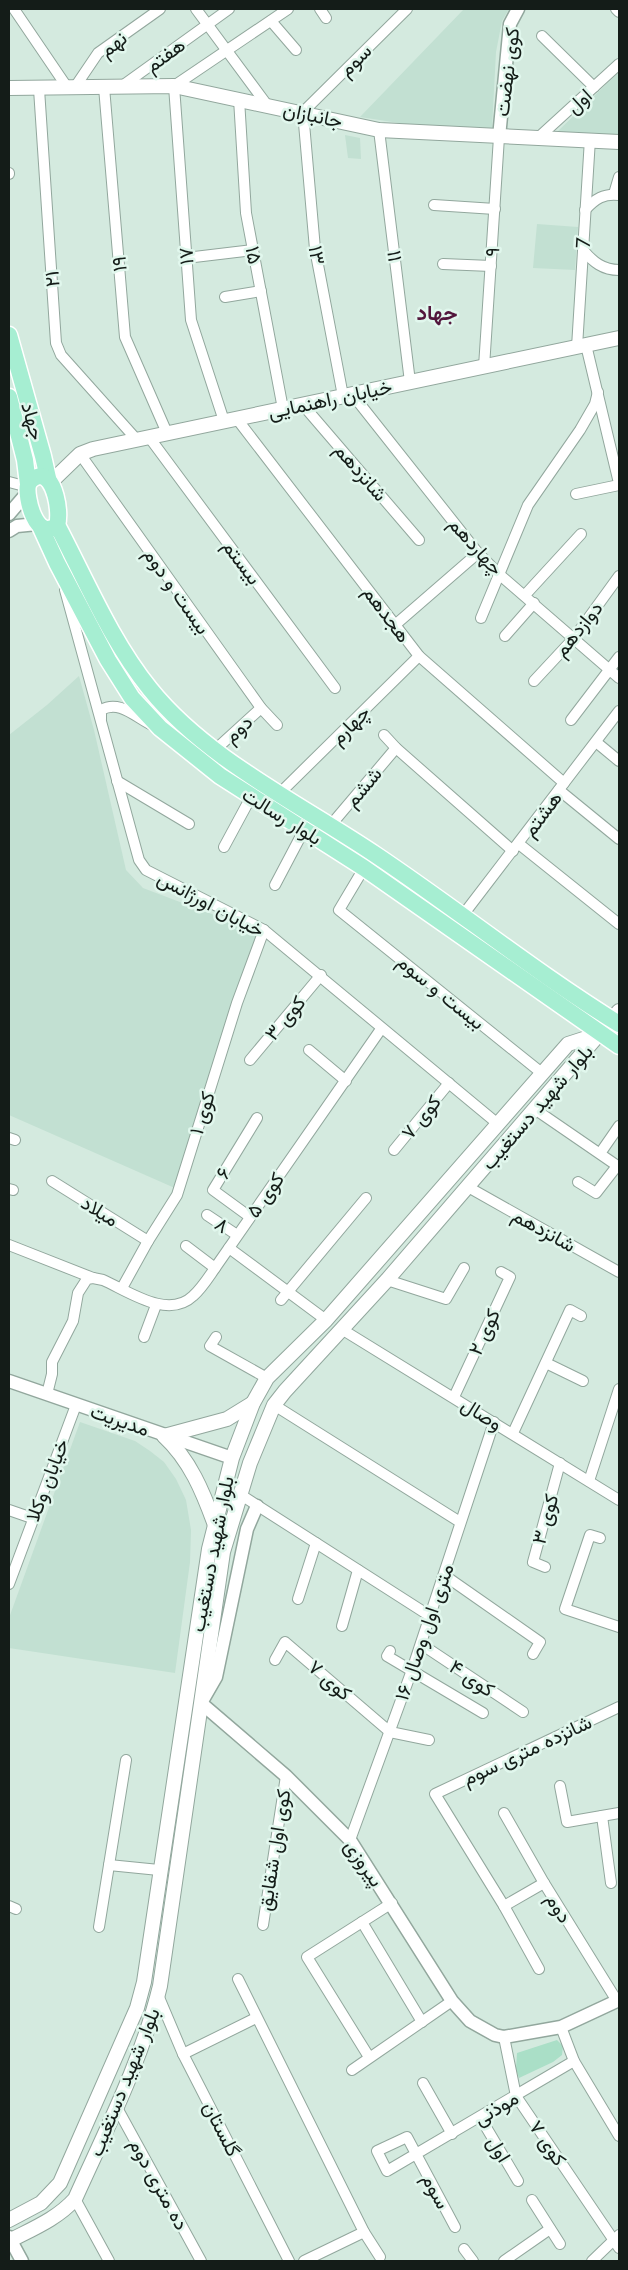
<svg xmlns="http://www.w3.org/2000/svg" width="628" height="2270" font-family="Jost,Vazirmatn,sans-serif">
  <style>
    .built { fill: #c2e0d2 }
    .park { fill: #aadfc7 }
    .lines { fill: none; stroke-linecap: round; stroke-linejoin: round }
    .minor-casing { stroke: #92a79d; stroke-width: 12 }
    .tertiary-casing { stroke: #92a79d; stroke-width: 15 }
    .secondary-casing { stroke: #92a79d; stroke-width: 16 }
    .primary-casing { stroke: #fff; stroke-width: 19 }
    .minor { stroke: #fff; stroke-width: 10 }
    .tertiary { stroke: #fff; stroke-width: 12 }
    .secondary { stroke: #fff; stroke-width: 14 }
    .primary { stroke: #a6eed2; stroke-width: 16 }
    .labels { text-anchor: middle; stroke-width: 5; stroke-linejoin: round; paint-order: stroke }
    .street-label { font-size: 20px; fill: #141c18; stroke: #e1f7ed }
    .neighbourhood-label { font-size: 21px; font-weight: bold; fill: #52163c; stroke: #e1f7ed }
  </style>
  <rect width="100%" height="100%" fill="#d4eadf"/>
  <!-- built -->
  <g class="built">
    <path d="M464,9H509L502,21L496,52L492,128L412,125L360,117Z"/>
    <path d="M619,72V137L557,132Z"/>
    <path d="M345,135L360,138L361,159L348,158Z"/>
    <path d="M537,224L578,227L575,270L533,268Z"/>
    <path d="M79,676L94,730L126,870L143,888L238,924L256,936L177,1189L9,1115V735L47,705Z"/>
    <path d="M80,1422L135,1441L150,1451L164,1462L176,1479L186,1500L191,1530L190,1562L175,1673L9,1648V1618Z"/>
  </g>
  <!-- park -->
  <path class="park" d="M557,2040L563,2046L562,2055L553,2062L519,2078L516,2069L517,2053Z"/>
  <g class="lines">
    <defs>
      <g id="minor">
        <path d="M14,9L67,87"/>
        <path d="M196,9L267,105"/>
        <path d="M320,9L326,18"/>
        <path d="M616,9L619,12"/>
        <path d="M271,21L296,50"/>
        <path d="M542,36L594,87"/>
        <path d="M122,86L229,9"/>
        <path d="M75,87L98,53L160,9"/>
        <path d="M104,87L125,337L167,433"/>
        <path d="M39,89L56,343L61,355L137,440"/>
        <path d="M239,99L246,213L283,409"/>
        <path d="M379,130L410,382"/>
        <path d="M539,137L619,64"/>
        <path d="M9,173V174"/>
        <path d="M614,194L619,177"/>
        <path d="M434,205L495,209"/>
        <path d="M585,210C595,199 604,193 619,195"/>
        <path d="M583,250C593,262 603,270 619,270"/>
        <path d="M186,258L253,250"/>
        <path d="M443,264L491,266"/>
        <path d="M225,297L261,291"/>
        <path d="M586,345L619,483"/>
        <path d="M577,347L590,139"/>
        <path d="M484,367L499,137"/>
        <path d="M352,394L478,553L500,575L619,678"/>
        <path d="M343,396L315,249L303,112L407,9"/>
        <path d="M303,405L419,540"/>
        <path d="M237,419L419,656L564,783"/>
        <path d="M224,421L191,320L174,86L288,9"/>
        <path d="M149,437L335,688"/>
        <path d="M80,454L261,708L277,725"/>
        <path d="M9,482L28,487"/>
        <path d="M576,494L619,485"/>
        <path d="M65,590L139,860L146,870L264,930L498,1124"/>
        <path d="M525,595L581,534"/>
        <path d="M481,618L528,505L580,430L595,404L598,392"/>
        <path d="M395,625L478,553"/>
        <path d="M505,636L534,603"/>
        <path d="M534,681L574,638L619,576"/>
        <path d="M101,719V710C120,699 136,718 154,726"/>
        <path d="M571,720L619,657"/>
        <path d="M384,735L396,748L513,851"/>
        <path d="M596,742L619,761"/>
        <path d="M215,750L261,708"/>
        <path d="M117,781L189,824"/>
        <path d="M559,790L619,839"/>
        <path d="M280,793L419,656"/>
        <path d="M330,826L396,748"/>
        <path d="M519,844L619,924"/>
        <path d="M224,847L251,797"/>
        <path d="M364,868L339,910L543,1074"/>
        <path d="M275,885L304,830"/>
        <path d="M463,915L619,711"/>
        <path d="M309,1050L346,1081"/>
        <path d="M250,1060L321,975"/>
        <path d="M536,1110L619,1167"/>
        <path d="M9,1138L15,1140"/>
        <path d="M394,1150L449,1083"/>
        <path d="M601,1152L619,1126"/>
        <path d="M52,1181L148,1241"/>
        <path d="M578,1182L596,1193L617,1166"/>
        <path d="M468,1187L619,1272"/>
        <path d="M9,1189L13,1190"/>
        <path d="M207,1215L237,1235"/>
        <path d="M250,1217L213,1190L257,1118"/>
        <path d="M9,1245L93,1278"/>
        <path d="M186,1246L215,1268"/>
        <path d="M229,1248L326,1320"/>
        <path d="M387,1280L446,1299L464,1268"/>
        <path d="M122,1288L148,1241L177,1195L237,1003L264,930"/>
        <path d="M281,1300L366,1198"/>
        <path d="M343,1330L619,1500"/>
        <path d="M144,1337L156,1305"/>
        <path d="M216,1337L210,1346L267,1378"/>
        <path d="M546,1363L583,1381"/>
        <path d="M47,1394L52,1374V1362L73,1321L78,1293L87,1279L93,1278L103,1280C128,1291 168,1320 193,1296C202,1288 208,1278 215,1268L381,1029"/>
        <path d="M454,1397L510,1277L501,1272"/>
        <path d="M274,1405L460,1522"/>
        <path d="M513,1433L570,1310L581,1316"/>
        <path d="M589,1481L619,1389"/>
        <path d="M241,1495L430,1616"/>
        <path d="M9,1510L32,1518"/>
        <path d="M600,1538L590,1535L565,1609L619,1627"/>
        <path d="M545,1567L533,1562L560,1463"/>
        <path d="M444,1575L540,1642L533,1654"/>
        <path d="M9,1584L76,1405"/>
        <path d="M298,1599L316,1543"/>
        <path d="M342,1626L358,1570"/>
        <path d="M421,1644L523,1712"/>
        <path d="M390,1651L387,1656L483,1713"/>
        <path d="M275,1660L285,1642L390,1732L429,1740"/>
        <path d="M560,1786L567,1822L619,1813"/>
        <path d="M504,1813L544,1883L617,2001"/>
        <path d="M602,1816L611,1883"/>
        <path d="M350,1840L412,1670L494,1422"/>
        <path d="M109,1865L159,1870"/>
        <path d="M9,1906L16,1909"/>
        <path d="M504,1906L544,1883"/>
        <path d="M362,1922L422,2022"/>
        <path d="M263,1925L286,1776"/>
        <path d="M99,1927L126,1760"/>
        <path d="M539,1969L504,1906L435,1794L619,1707"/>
        <path d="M238,1979L364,2232L380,2257"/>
        <path d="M158,1995L183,2054L289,2261"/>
        <path d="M561,2027L574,2061L619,2136"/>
        <path d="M504,2037L516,2096L619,2248"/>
        <path d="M183,2054L256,2018"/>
        <path d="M369,2057L307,1957L392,1903"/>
        <path d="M352,2070L452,2001"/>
        <path d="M423,2083L452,2134"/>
        <path d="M116,2106L201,2261"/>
        <path d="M480,2117L518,2181"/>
        <path d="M75,2199L109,2261"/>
        <path d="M532,2200L560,2244"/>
        <path d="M455,2227L407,2137L377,2151L387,2171L574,2061"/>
        <path d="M464,2249L473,2261"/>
        <path d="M304,2261L364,2232"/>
        <path d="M504,2261L550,2229"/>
        <path d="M592,2261L619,2235"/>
      </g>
      <g id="tertiary">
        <path d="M499,137L510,24L518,9"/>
        <path d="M9,514L28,492"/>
        <path d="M9,531L17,526L37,524"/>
        <path d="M9,1381L232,1458"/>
        <path d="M257,1506L247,1529L216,1677L201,1703L286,1776L350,1840L452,2001L470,2021L495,2035L504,2037L561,2027L619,2000"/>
        <path d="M9,2237L22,2261"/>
      </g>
      <g id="secondary">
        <path d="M9,88L174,86L379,130L619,142"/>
        <path d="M51,482L80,454L93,449L619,338"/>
        <path d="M164,1436C190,1460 203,1492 215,1525"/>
        <path d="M164,1436L227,1419L253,1403"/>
        <path d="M9,2220L41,2203L60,2183L137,2008L144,1982L209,1549L232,1458L253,1403L267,1378L326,1320L568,1044L599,1034"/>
        <path d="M9,2241C32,2229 57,2219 75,2199C106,2130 142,2060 160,1986L223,1552L250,1463L274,1405L285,1391L387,1280L619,1011"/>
      </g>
      <g id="primary">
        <path d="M9,335L43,456L48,478"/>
        <path d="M9,397L25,460L28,484"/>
        <path d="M40,476C55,476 61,513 57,525C36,543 25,496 28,485C30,479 35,477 40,476Z"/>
        <path d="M57,525C86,580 111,641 150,689C206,759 302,805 376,855C458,910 535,972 619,1024"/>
        <path d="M41,528L57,563L108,660L132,698L160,728L220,776L364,868L619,1046"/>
      </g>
    </defs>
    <!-- minor casing -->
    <use href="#minor" class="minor-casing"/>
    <!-- tertiary casing -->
    <use href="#tertiary" class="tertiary-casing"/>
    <!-- secondary casing -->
    <use href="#secondary" class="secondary-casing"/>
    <!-- primary casing -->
    <use href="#primary" class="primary-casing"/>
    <!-- minor -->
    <use href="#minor" class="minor"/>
    <!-- tertiary -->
    <use href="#tertiary" class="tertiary"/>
    <!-- secondary -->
    <use href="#secondary" class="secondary"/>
    <!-- primary -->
    <use href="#primary" class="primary"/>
  </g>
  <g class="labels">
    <!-- street labels -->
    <g class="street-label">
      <text transform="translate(113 44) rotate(-38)" y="7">نهم</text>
      <text transform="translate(165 55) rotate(-36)" y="7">هفتم</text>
      <text transform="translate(355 60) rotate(-45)" y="7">سوم</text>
      <text transform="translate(507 72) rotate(-83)" y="7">کوی نهضت</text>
      <text transform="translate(579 101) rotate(-42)" y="7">اول</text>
      <text transform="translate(313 115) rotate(12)" y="7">جانبازان</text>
      <text transform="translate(583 243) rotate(-87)" y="7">7</text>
      <text transform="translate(492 252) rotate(-86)" y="7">۹</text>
      <text transform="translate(254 255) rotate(79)" y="7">۱۵</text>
      <text transform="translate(317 255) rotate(81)" y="7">۱۳</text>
      <text transform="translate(186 256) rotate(-94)" y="7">۱۷</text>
      <text transform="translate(395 256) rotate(83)" y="7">۱۱</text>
      <text transform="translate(119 264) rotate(-95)" y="7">۱۹</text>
      <text transform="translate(52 279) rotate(-93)" y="7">۲۱</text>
      <text transform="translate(330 399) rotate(-12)" y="7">خیابان راهنمایی</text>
      <text transform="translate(33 421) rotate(74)" y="7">جهاد</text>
      <text transform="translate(361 472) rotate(49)" y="7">شانزدهم</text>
      <text transform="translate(476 546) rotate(48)" y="7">چهاردهم</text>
      <text transform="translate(242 562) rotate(53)" y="7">بیستم</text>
      <text transform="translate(177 591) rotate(55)" y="7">بیست و دوم</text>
      <text transform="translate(387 614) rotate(53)" y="7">هجدهم</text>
      <text transform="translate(578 629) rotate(-51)" y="7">دوازدهم</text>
      <text transform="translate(350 725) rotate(-45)" y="7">چهارم</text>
      <text transform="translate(238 729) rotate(-43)" y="7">دوم</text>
      <text transform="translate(363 787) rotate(-50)" y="7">ششم</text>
      <text transform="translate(542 814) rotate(-53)" y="7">هشتم</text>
      <text transform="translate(282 816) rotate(32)" y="7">بلوار رسالت</text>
      <text transform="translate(211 904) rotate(28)" y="7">خیابان اورژانس</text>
      <text transform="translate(441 992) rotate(39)" y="7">بیست و سوم</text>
      <text transform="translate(285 1018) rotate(-50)" y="7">کوی ۳</text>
      <text transform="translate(537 1107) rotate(-49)" y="7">بلوار شهید دستغیب</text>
      <text transform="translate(202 1113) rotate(-73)" y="7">کوی ۱</text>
      <text transform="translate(421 1117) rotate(-51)" y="7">کوی ۷</text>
      <text transform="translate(223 1173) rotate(-59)" y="7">۶</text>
      <text transform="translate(265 1195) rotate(-55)" y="7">کوی ۵</text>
      <text transform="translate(100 1211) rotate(32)" y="7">میلاد</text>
      <text transform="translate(222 1225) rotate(34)" y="7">۸</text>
      <text transform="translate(544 1230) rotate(29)" y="7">شانزدهم</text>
      <text transform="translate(484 1332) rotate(-65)" y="7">کوی ۲</text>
      <text transform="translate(482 1414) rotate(32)" y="7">وصال</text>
      <text transform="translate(120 1420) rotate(19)" y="7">مدیریت</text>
      <text transform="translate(47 1480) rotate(-69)" y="7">خیابان وکلا</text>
      <text transform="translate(545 1519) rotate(-74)" y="7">کوی ۳</text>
      <text transform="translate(212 1554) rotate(-79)" y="7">بلوار شهید دستغیب</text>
      <text transform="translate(424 1632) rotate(-71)" y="7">۱۶ متری اول وصال</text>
      <text transform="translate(472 1678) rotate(34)" y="7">کوی ۴</text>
      <text transform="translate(330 1680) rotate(41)" y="7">کوی ۷</text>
      <text transform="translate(527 1750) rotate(-25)" y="7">شانزده متری سوم</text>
      <text transform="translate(274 1850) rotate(-81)" y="7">کوی اول شقایق</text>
      <text transform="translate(364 1863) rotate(55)" y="7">پیروزی</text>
      <text transform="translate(559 1908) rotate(58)" y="7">دوم</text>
      <text transform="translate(124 2082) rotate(-68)" y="7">بلوار شهید دستغیب</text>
      <text transform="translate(496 2108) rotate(-31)" y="7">موذنی</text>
      <text transform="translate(222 2129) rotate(63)" y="7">گلستان</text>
      <text transform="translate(548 2143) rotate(56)" y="7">کوی ۷</text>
      <text transform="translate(499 2149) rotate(59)" y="7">اول</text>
      <text transform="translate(159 2184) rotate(61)" y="7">ده متری دوم</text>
      <text transform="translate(436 2191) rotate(62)" y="7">سوم</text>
    </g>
    <!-- neighbourhood labels -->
    <g class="neighbourhood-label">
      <text x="437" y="320">جهاد</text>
    </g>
  </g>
  <!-- border -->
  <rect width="628" height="2270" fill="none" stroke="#141c18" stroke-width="20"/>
</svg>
